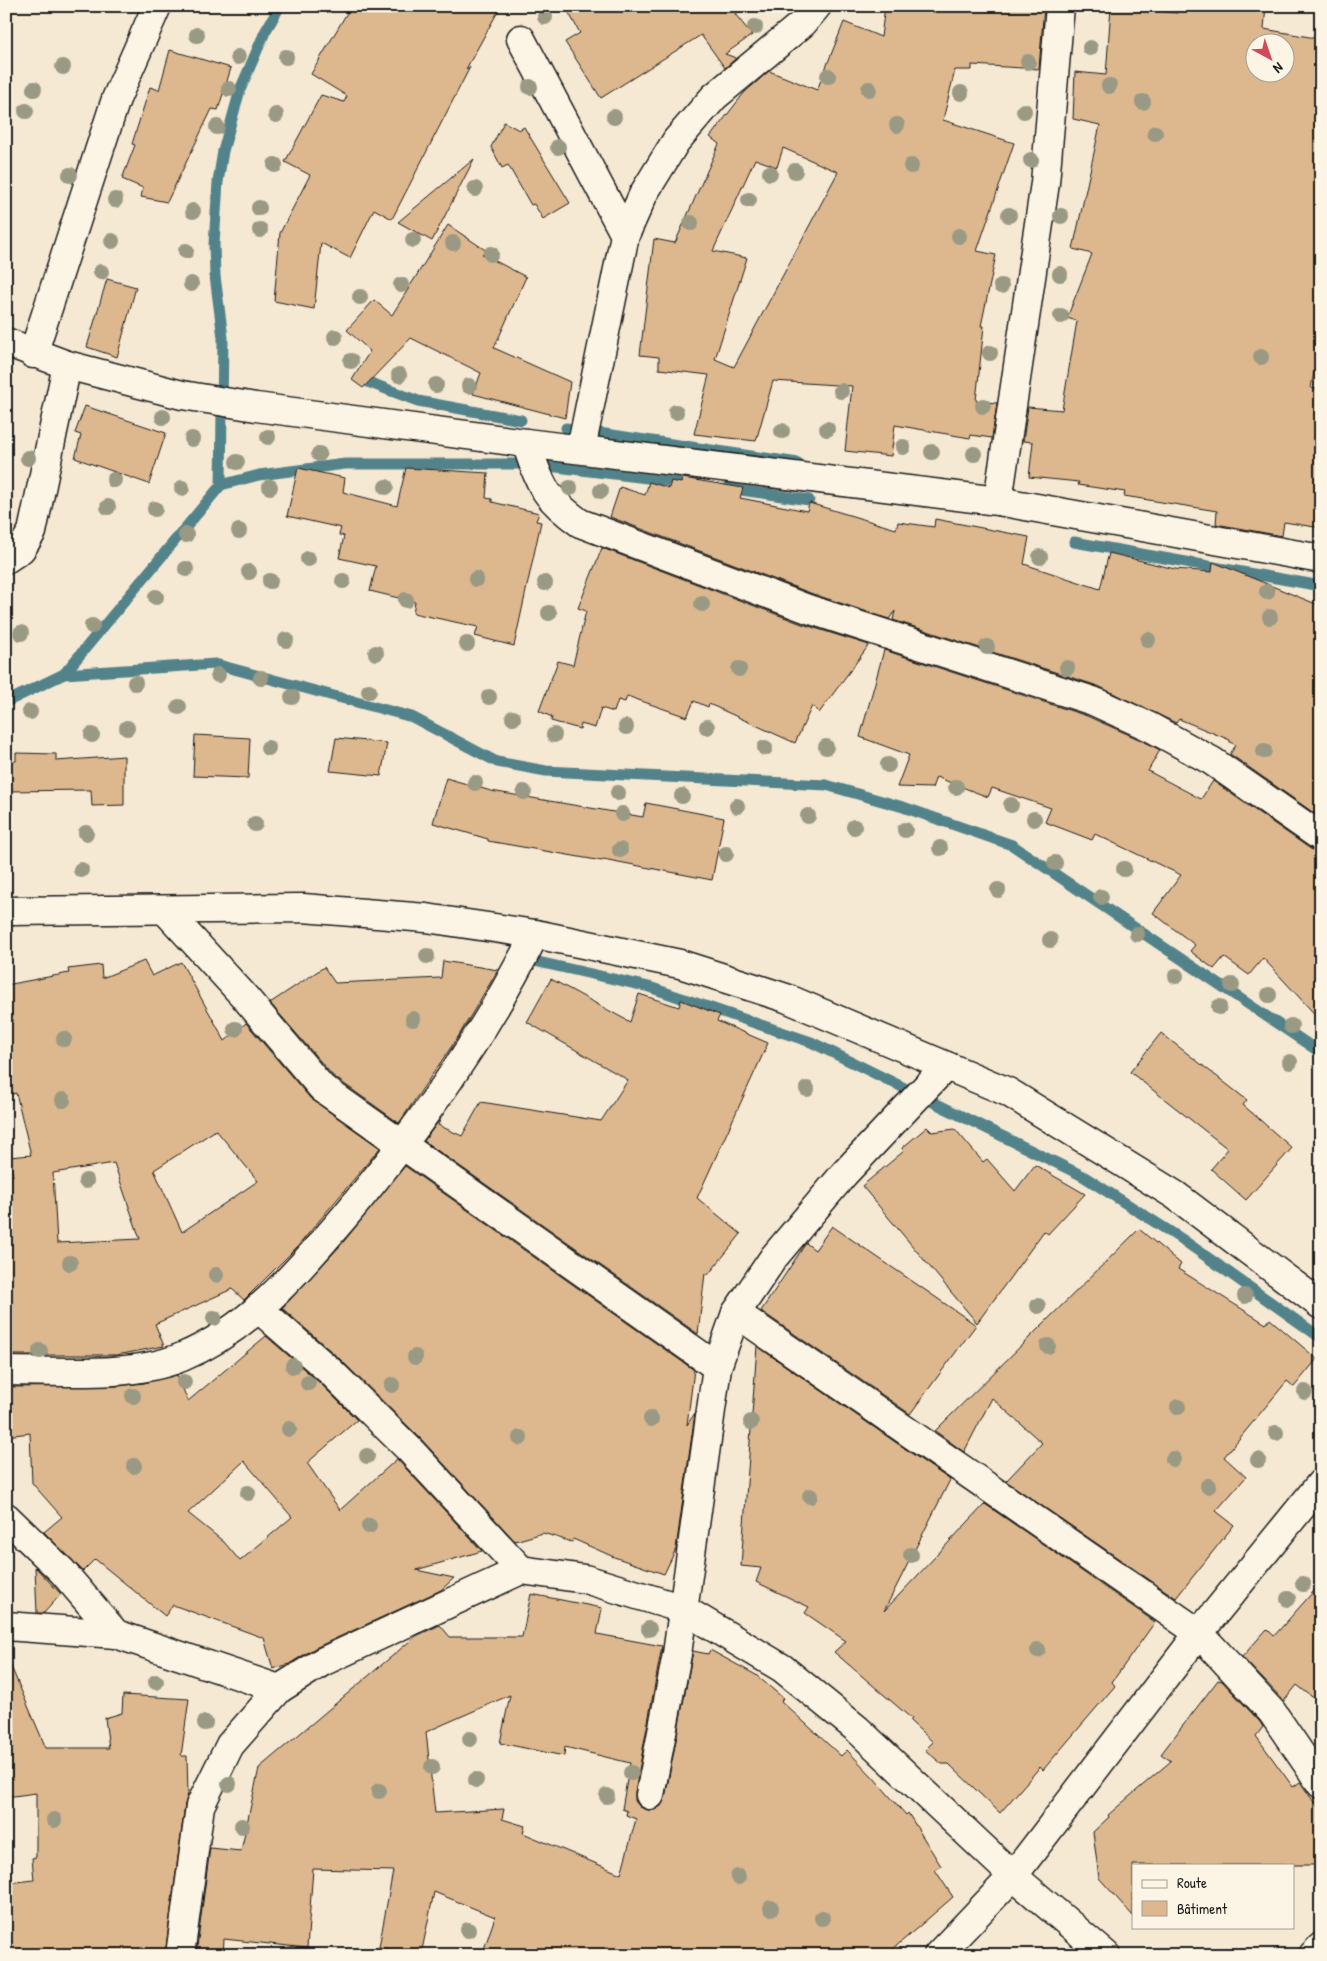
<svg xmlns="http://www.w3.org/2000/svg" width="1327" height="1961" font-family="'Patrick Hand',sans-serif">
  <style>
    .lines { fill: none; stroke-linecap: round; stroke-linejoin: round }
    .stream { stroke: #53838a; stroke-width: 11 }
    .building { fill: #ddb88e; stroke: #1c1c1c; fill-rule: evenodd }
    .minor-casing { stroke: #1c1c1c; stroke-width: 31 }
    .major-casing { stroke: #1c1c1c; stroke-width: 31 }
    .minor { stroke: #fcf5e5; stroke-width: 28 }
    .major { stroke: #fcf5e5; stroke-width: 28 }
    .tree { fill: #999984 }
  </style>
  <rect width="100%" height="100%" fill="#f6e9d4"/>
  <filter id="ink" filterUnits="userSpaceOnUse"><feTurbulence type="fractalNoise" baseFrequency=".02" numOctaves="2"/><feDisplacementMap in="SourceGraphic" scale="10" xChannelSelector="R" yChannelSelector="G"/><feConvolveMatrix kernelMatrix="1 2 1 2 8 2 1 2 1" color-interpolation-filters="sRGB"/></filter>
  <g filter="url(#ink)">
    <g class="lines">
      <!-- stream -->
      <g class="stream">
        <path d="M360,379L418,401L521,420"/>
        <path d="M566,428L798,463"/>
        <path d="M478,464H532L696,484"/>
        <path d="M221,485L259,475L345,464H473"/>
        <path d="M727,488L809,500"/>
        <path d="M1074,542L1321,586"/>
        <path d="M64,674L221,485L223,338L215,276L214,244L218,182L223,151L240,90L265,32L280,6"/>
        <path d="M6,702L64,674L215,664L412,717L497,762L546,771L826,785L903,807L1012,845L1321,1053"/>
        <path d="M534,961L649,987L811,1042L1083,1176L1183,1240L1321,1338"/>
      </g>
    </g>
    <!-- building -->
    <g class="building">
      <path d="M351,6H501L466,69L470,67L392,219L374,209L350,258L321,243L314,309L274,301L280,233L310,175L285,162L321,95L344,102L347,96L311,74Z"/>
      <path d="M565,6H747L735,14L752,35L725,54L736,58L725,68L701,35L601,98L565,42L580,33Z"/>
      <path d="M885,6H1044L1039,69L972,65V70H955L943,120L1014,143L977,251L996,255L981,326H984L976,401L997,403L992,438L971,435L970,438L895,425L891,456L845,451L852,386L773,381L756,441L694,434L709,375L659,369V357L640,355L654,239L675,243L719,144L710,137L744,93L769,71L817,90L844,22L881,37ZM783,148L838,172L734,367L715,359L747,258L713,251L755,159L777,167Z"/>
      <path d="M1177,6H1266L1264,29L1321,39V336L1311,388L1321,390V528L1284,522L1282,536L1216,524L1217,511L1124,496L1125,492L1078,485L1079,482L1029,477L1033,442L1023,441L1028,407L1062,410L1077,321L1067,318L1092,254L1073,249L1100,125L1073,119L1075,72L1106,75L1111,7L1177,13ZM1254,42H1284V72H1254Z"/>
      <path d="M170,50L231,68L218,110L212,109L167,202L141,197L143,188L122,179L135,145L132,144L150,87L159,90Z"/>
      <path d="M504,122L519,130L524,127L570,203L543,219L534,204L531,205L508,165L502,168L491,147Z"/>
      <path d="M474,159L432,241L398,222Z"/>
      <path d="M448,225L487,251L482,254L526,277L494,348L570,382L565,418L473,394L481,373L411,338L363,388L352,380L370,351L347,330L374,300L392,315Z"/>
      <path d="M107,279L136,287L117,357L87,347Z"/>
      <path d="M85,406L166,433L149,484L75,458L81,435L75,433Z"/>
      <path d="M298,468L345,478L343,492L397,506L406,468L488,473L486,498L492,499V502L539,513L536,521L541,522L514,646L475,636L478,627L413,613L415,602L370,591L376,566L339,558L344,536L339,535L341,528L287,516Z"/>
      <path d="M683,478L743,488L740,498L807,511L809,503L896,529L898,522L934,527L935,519L1029,537L1024,564L1100,589L1109,553L1175,569L1212,572L1213,562L1321,606V818L1230,754L1236,745L1230,742V740L1179,719L1176,723L1098,686L893,620L895,611L889,619L813,594L610,517L620,487L645,495L649,482L669,488L671,481L681,483Z"/>
      <path d="M602,548L802,624L869,645L819,713L812,706L795,743L709,704L708,707L694,701L687,717L627,696L625,702L618,700L614,712L601,708L595,728L581,724L580,729L551,721L552,717L539,711L558,661L573,665L586,611L578,608Z"/>
      <path d="M884,650L1087,716L1143,741L1160,750L1148,771L1201,799L1213,781L1312,850L1321,852V1021L1263,958L1249,975L1224,957L1214,969L1190,951L1195,945L1153,913L1181,875L1095,834L1092,840L1045,822L1051,808L992,788L988,797L936,777L932,788L897,787L909,755L860,737Z"/>
      <path d="M195,735L250,738L248,778L193,776Z"/>
      <path d="M336,738L387,743L381,776L330,771Z"/>
      <path d="M16,753L56,754V761L124,756V805L92,806L91,790L6,791V763L16,761Z"/>
      <path d="M446,778L491,791L643,817L646,803L724,818L712,880L603,859L602,861L488,841V839L433,823Z"/>
      <path d="M144,961L152,976L181,962L225,1041L246,1023L310,1098L380,1148L298,1246L244,1300L232,1289L155,1324L164,1346L117,1355H6V1177L13,1176L9,1157L31,1155L16,1093L6,1096V985L69,973L68,969L101,965L102,978ZM216,1130L258,1181L182,1232L154,1170ZM114,1163L140,1239L57,1243L53,1173Z"/>
      <path d="M443,961L498,970L458,1037L399,1123L333,1076L270,1003L324,967L335,983L441,978Z"/>
      <path d="M551,979L630,1022L639,994L679,1007L681,1000L720,1015L717,1021L768,1043L697,1198L741,1234L708,1275L705,1273L698,1334L424,1141L441,1118L438,1125L462,1136L481,1102L601,1121L628,1080L527,1022Z"/>
      <path d="M1161,1033L1247,1100L1243,1105L1292,1148L1246,1200L1211,1169L1228,1149L1130,1072Z"/>
      <path d="M927,1127L932,1132L955,1129L983,1162L987,1159L1015,1191L1035,1165L1085,1194L1048,1234L1044,1231L977,1323L862,1186L904,1151L902,1148Z"/>
      <path d="M405,1166L694,1370L687,1425L695,1413L676,1549L664,1574L614,1557L573,1539L572,1542L543,1533L515,1541L420,1438L342,1361L282,1308L340,1246Z"/>
      <path d="M832,1226L976,1325L910,1414L761,1311L806,1243L815,1250Z"/>
      <path d="M1139,1229L1181,1264L1178,1269L1266,1324L1270,1319L1317,1359L1294,1387L1287,1381L1224,1457L1246,1477L1216,1511L1234,1525L1176,1598L1006,1481L1042,1443L992,1398L964,1452L935,1431Z"/>
      <path d="M266,1336L320,1383L357,1420L307,1463L340,1510L397,1459L482,1551L416,1570L454,1578L441,1590L315,1648L289,1664L273,1669L264,1638L173,1605L165,1616L95,1559L83,1571L44,1532L62,1517L32,1483L30,1433L6,1436V1387L119,1386L144,1383L177,1375L188,1401ZM244,1461L292,1517L240,1561L224,1542L188,1513Z"/>
      <path d="M757,1346L950,1480L884,1611L985,1504L1155,1622L1112,1682L1115,1686L1043,1770L1040,1767L1000,1813L949,1764H942L925,1750L933,1742L910,1721L912,1719L834,1652L846,1641L805,1613L809,1607L756,1582L761,1568L741,1566Z"/>
      <path d="M35,1567L61,1594L44,1613H37Z"/>
      <path d="M1321,1583V1704L1297,1685L1284,1701L1242,1657L1267,1629L1274,1636Z"/>
      <path d="M531,1594L602,1608L597,1634L662,1646L635,1792V1801L640,1807L648,1810H655L661,1806L665,1798L693,1651L708,1654L710,1650L756,1675L783,1698L781,1701L841,1756L847,1750L873,1777L906,1815L908,1813L941,1866L935,1870L953,1897L886,1955H482L495,1917L434,1892L421,1955H418L379,1947L393,1871L313,1869L307,1948L224,1939L223,1955H196L210,1848L241,1851L259,1768L416,1636L440,1625L450,1637H522ZM510,1695L500,1743L564,1756L565,1747L630,1763L622,1809L627,1811L626,1815L636,1819L621,1874L523,1833L525,1826L502,1819L504,1809L435,1813L426,1732Z"/>
      <path d="M6,1655L46,1748H109L105,1718L122,1713L123,1695L189,1699L181,1756H187L188,1794L185,1804L165,1955H6V1883L34,1880L32,1858L36,1857V1793L6,1797Z"/>
      <path d="M1218,1680L1222,1681L1260,1722L1263,1727L1256,1736L1293,1787L1300,1782L1321,1812V1865H1133V1916L1099,1878L1093,1832L1109,1817L1108,1815L1171,1761L1161,1754Z"/>
    </g>
    <g class="lines">
      <defs>
        <g id="minor">
          <path d="M521,39L625,235"/>
          <path d="M6,342L67,365L182,395L256,407L526,443L998,501L1321,559"/>
          <path d="M33,354L116,99L157,6"/>
          <path d="M526,443C541,486 543,496 580,523L808,609L1093,701L1150,727L1212,761L1321,837"/>
          <path d="M581,449L625,235L644,193L676,141L714,97L803,23L817,6"/>
          <path d="M998,501L1045,183L1060,6"/>
          <path d="M6,559L21,549L32,532L67,365"/>
          <path d="M165,910L243,995L322,1088L717,1367"/>
          <path d="M258,1308L331,1372L409,1449L521,1570"/>
          <path d="M736,1313L1199,1633L1272,1712L1321,1784"/>
          <path d="M6,1371C61,1371 131,1378 182,1357C250,1329 299,1270 346,1215C421,1125 482,1039 535,934"/>
          <path d="M6,1517L62,1571L116,1634L279,1689"/>
          <path d="M6,1626L116,1634"/>
          <path d="M650,1795L677,1654L717,1367L736,1313L774,1257L844,1174L946,1066"/>
          <path d="M180,1955L200,1806L230,1745L279,1689L322,1662L521,1570L585,1579L683,1609L782,1668L857,1729L1013,1876L1106,1955"/>
          <path d="M938,1955L1013,1876L1199,1633L1321,1483"/>
          <path d="M1313,1955L1321,1947"/>
        </g>
        <path id="major" d="M6,911L303,908L426,918L535,934L680,964L786,998L1008,1092L1175,1195L1321,1305"/>
      </defs>
      <!-- minor casing -->
      <use href="#minor" class="minor-casing"/>
      <!-- major casing -->
      <use href="#major" class="major-casing"/>
      <!-- minor -->
      <use href="#minor" class="minor"/>
      <!-- major -->
      <use href="#major" class="major"/>
    </g>
    <!-- trees -->
    <g class="tree">
      <circle cx="545" cy="17" r="8"/>
      <circle cx="755" cy="27" r="8"/>
      <circle cx="197" cy="35" r="8"/>
      <circle cx="1090" cy="48" r="8"/>
      <circle cx="238" cy="57" r="8"/>
      <circle cx="286" cy="57" r="8"/>
      <circle cx="1028" cy="62" r="8"/>
      <circle cx="63" cy="67" r="8"/>
      <circle cx="828" cy="76" r="8"/>
      <circle cx="1109" cy="86" r="8"/>
      <circle cx="530" cy="87" r="8"/>
      <circle cx="34" cy="89" r="8"/>
      <circle cx="229" cy="89" r="8"/>
      <circle cx="869" cy="89" r="8"/>
      <circle cx="961" cy="93" r="8"/>
      <circle cx="1143" cy="102" r="8"/>
      <circle cx="26" cy="111" r="8"/>
      <circle cx="1024" cy="111" r="8"/>
      <circle cx="276" cy="115" r="8"/>
      <circle cx="614" cy="117" r="8"/>
      <circle cx="897" cy="125" r="8"/>
      <circle cx="217" cy="127" r="8"/>
      <circle cx="1155" cy="133" r="8"/>
      <circle cx="558" cy="147" r="8"/>
      <circle cx="1031" cy="160" r="8"/>
      <circle cx="275" cy="165" r="8"/>
      <circle cx="911" cy="166" r="8"/>
      <circle cx="795" cy="171" r="8"/>
      <circle cx="770" cy="173" r="8"/>
      <circle cx="70" cy="175" r="8"/>
      <circle cx="475" cy="189" r="8"/>
      <circle cx="115" cy="200" r="8"/>
      <circle cx="749" cy="200" r="8"/>
      <circle cx="259" cy="208" r="8"/>
      <circle cx="193" cy="211" r="8"/>
      <circle cx="1009" cy="215" r="8"/>
      <circle cx="1061" cy="216" r="8"/>
      <circle cx="691" cy="223" r="8"/>
      <circle cx="260" cy="230" r="8"/>
      <circle cx="959" cy="236" r="8"/>
      <circle cx="413" cy="240" r="8"/>
      <circle cx="112" cy="241" r="8"/>
      <circle cx="453" cy="243" r="8"/>
      <circle cx="186" cy="251" r="8"/>
      <circle cx="491" cy="254" r="8"/>
      <circle cx="101" cy="272" r="8"/>
      <circle cx="1060" cy="274" r="8"/>
      <circle cx="191" cy="284" r="8"/>
      <circle cx="401" cy="285" r="8"/>
      <circle cx="1001" cy="286" r="8"/>
      <circle cx="360" cy="297" r="8"/>
      <circle cx="1061" cy="316" r="8"/>
      <circle cx="335" cy="337" r="8"/>
      <circle cx="990" cy="353" r="8"/>
      <circle cx="1261" cy="357" r="8"/>
      <circle cx="351" cy="361" r="8"/>
      <circle cx="399" cy="375" r="8"/>
      <circle cx="436" cy="385" r="8"/>
      <circle cx="469" cy="386" r="8"/>
      <circle cx="841" cy="391" r="8"/>
      <circle cx="983" cy="406" r="8"/>
      <circle cx="676" cy="412" r="8"/>
      <circle cx="163" cy="417" r="8"/>
      <circle cx="827" cy="429" r="8"/>
      <circle cx="782" cy="431" r="8"/>
      <circle cx="268" cy="437" r="8"/>
      <circle cx="192" cy="439" r="8"/>
      <circle cx="903" cy="447" r="8"/>
      <circle cx="932" cy="452" r="8"/>
      <circle cx="319" cy="454" r="8"/>
      <circle cx="974" cy="454" r="8"/>
      <circle cx="28" cy="458" r="8"/>
      <circle cx="237" cy="462" r="8"/>
      <circle cx="114" cy="480" r="8"/>
      <circle cx="270" cy="487" r="8"/>
      <circle cx="386" cy="487" r="8"/>
      <circle cx="182" cy="488" r="8"/>
      <circle cx="570" cy="488" r="8"/>
      <circle cx="601" cy="491" r="8"/>
      <circle cx="108" cy="507" r="8"/>
      <circle cx="155" cy="509" r="8"/>
      <circle cx="239" cy="531" r="8"/>
      <circle cx="186" cy="535" r="8"/>
      <circle cx="1040" cy="557" r="8"/>
      <circle cx="308" cy="559" r="8"/>
      <circle cx="186" cy="569" r="8"/>
      <circle cx="249" cy="572" r="8"/>
      <circle cx="476" cy="579" r="8"/>
      <circle cx="270" cy="581" r="8"/>
      <circle cx="343" cy="581" r="8"/>
      <circle cx="545" cy="583" r="8"/>
      <circle cx="1267" cy="592" r="8"/>
      <circle cx="156" cy="597" r="8"/>
      <circle cx="406" cy="600" r="8"/>
      <circle cx="702" cy="604" r="8"/>
      <circle cx="549" cy="613" r="8"/>
      <circle cx="1270" cy="617" r="8"/>
      <circle cx="92" cy="626" r="8"/>
      <circle cx="21" cy="633" r="8"/>
      <circle cx="286" cy="640" r="8"/>
      <circle cx="1148" cy="640" r="8"/>
      <circle cx="467" cy="644" r="8"/>
      <circle cx="987" cy="647" r="8"/>
      <circle cx="376" cy="653" r="8"/>
      <circle cx="1067" cy="668" r="8"/>
      <circle cx="739" cy="669" r="8"/>
      <circle cx="218" cy="675" r="8"/>
      <circle cx="261" cy="678" r="8"/>
      <circle cx="135" cy="683" r="8"/>
      <circle cx="369" cy="691" r="8"/>
      <circle cx="292" cy="697" r="8"/>
      <circle cx="489" cy="697" r="8"/>
      <circle cx="179" cy="707" r="8"/>
      <circle cx="30" cy="712" r="8"/>
      <circle cx="513" cy="718" r="8"/>
      <circle cx="626" cy="727" r="8"/>
      <circle cx="707" cy="727" r="8"/>
      <circle cx="127" cy="728" r="8"/>
      <circle cx="92" cy="735" r="8"/>
      <circle cx="554" cy="735" r="8"/>
      <circle cx="826" cy="747" r="8"/>
      <circle cx="268" cy="748" r="8"/>
      <circle cx="765" cy="748" r="8"/>
      <circle cx="1264" cy="751" r="8"/>
      <circle cx="888" cy="765" r="8"/>
      <circle cx="475" cy="783" r="8"/>
      <circle cx="956" cy="787" r="8"/>
      <circle cx="524" cy="792" r="8"/>
      <circle cx="618" cy="793" r="8"/>
      <circle cx="682" cy="796" r="8"/>
      <circle cx="1011" cy="805" r="8"/>
      <circle cx="737" cy="806" r="8"/>
      <circle cx="622" cy="814" r="8"/>
      <circle cx="808" cy="816" r="8"/>
      <circle cx="1034" cy="819" r="8"/>
      <circle cx="255" cy="824" r="8"/>
      <circle cx="854" cy="827" r="8"/>
      <circle cx="905" cy="830" r="8"/>
      <circle cx="86" cy="833" r="8"/>
      <circle cx="940" cy="848" r="8"/>
      <circle cx="620" cy="850" r="8"/>
      <circle cx="726" cy="854" r="8"/>
      <circle cx="1055" cy="863" r="8"/>
      <circle cx="1124" cy="869" r="8"/>
      <circle cx="81" cy="870" r="8"/>
      <circle cx="998" cy="890" r="8"/>
      <circle cx="1101" cy="897" r="8"/>
      <circle cx="1137" cy="934" r="8"/>
      <circle cx="1050" cy="940" r="8"/>
      <circle cx="427" cy="956" r="8"/>
      <circle cx="1176" cy="976" r="8"/>
      <circle cx="1232" cy="985" r="8"/>
      <circle cx="1269" cy="995" r="8"/>
      <circle cx="1219" cy="1007" r="8"/>
      <circle cx="413" cy="1019" r="8"/>
      <circle cx="1291" cy="1026" r="8"/>
      <circle cx="235" cy="1029" r="8"/>
      <circle cx="64" cy="1039" r="8"/>
      <circle cx="1290" cy="1062" r="8"/>
      <circle cx="807" cy="1089" r="8"/>
      <circle cx="63" cy="1100" r="8"/>
      <circle cx="86" cy="1181" r="8"/>
      <circle cx="70" cy="1263" r="8"/>
      <circle cx="216" cy="1275" r="8"/>
      <circle cx="1245" cy="1296" r="8"/>
      <circle cx="1038" cy="1306" r="8"/>
      <circle cx="214" cy="1318" r="8"/>
      <circle cx="1048" cy="1346" r="8"/>
      <circle cx="40" cy="1351" r="8"/>
      <circle cx="415" cy="1357" r="8"/>
      <circle cx="293" cy="1366" r="8"/>
      <circle cx="184" cy="1382" r="8"/>
      <circle cx="308" cy="1383" r="8"/>
      <circle cx="392" cy="1385" r="8"/>
      <circle cx="1305" cy="1392" r="8"/>
      <circle cx="133" cy="1396" r="8"/>
      <circle cx="1178" cy="1407" r="8"/>
      <circle cx="651" cy="1419" r="8"/>
      <circle cx="751" cy="1422" r="8"/>
      <circle cx="289" cy="1429" r="8"/>
      <circle cx="1276" cy="1433" r="8"/>
      <circle cx="520" cy="1438" r="8"/>
      <circle cx="367" cy="1456" r="8"/>
      <circle cx="1173" cy="1459" r="8"/>
      <circle cx="1258" cy="1460" r="8"/>
      <circle cx="134" cy="1466" r="8"/>
      <circle cx="1208" cy="1486" r="8"/>
      <circle cx="248" cy="1493" r="8"/>
      <circle cx="810" cy="1496" r="8"/>
      <circle cx="369" cy="1526" r="8"/>
      <circle cx="911" cy="1555" r="8"/>
      <circle cx="1303" cy="1584" r="8"/>
      <circle cx="1288" cy="1599" r="8"/>
      <circle cx="649" cy="1629" r="8"/>
      <circle cx="1038" cy="1650" r="8"/>
      <circle cx="156" cy="1682" r="8"/>
      <circle cx="205" cy="1723" r="8"/>
      <circle cx="470" cy="1739" r="8"/>
      <circle cx="432" cy="1767" r="8"/>
      <circle cx="631" cy="1773" r="8"/>
      <circle cx="476" cy="1780" r="8"/>
      <circle cx="229" cy="1784" r="8"/>
      <circle cx="379" cy="1791" r="8"/>
      <circle cx="607" cy="1796" r="8"/>
      <circle cx="54" cy="1820" r="8"/>
      <circle cx="242" cy="1826" r="8"/>
      <circle cx="738" cy="1877" r="8"/>
      <circle cx="771" cy="1908" r="8"/>
      <circle cx="822" cy="1918" r="8"/>
      <circle cx="468" cy="1930" r="8"/>
    </g>
  </g>
  <!-- margin -->
  <rect width="1327" height="1961" fill="none" stroke="#fcf5e5" stroke-width="25"/>
  <rect x="12" y="12" width="1302" height="1936" fill="none" stroke="#1c1c1c" stroke-width="2" filter="url(#ink)"/>
  <!-- legend -->
  <rect x="1132" y="1864" width="162" height="65" fill="#fcf5e5" stroke="#a29e95"/>
  <rect x="1142" y="1880" width="25" height="8" fill="#fcf5e5" stroke="#a29e95"/>
  <text x="1177" y="1888" font-size="15" fill="#1c1c1c">Route</text>
  <rect x="1142" y="1901" width="25" height="15" fill="#ddb88e" stroke="#a29e95"/>
  <text x="1177" y="1914" font-size="15" fill="#1c1c1c">Bâtiment</text>
  <!-- north arrow -->
  <g transform="translate(1270 58) rotate(140)"><circle r="24" fill="#fcf5e5" stroke="#a29e95"/>
  <path d="M0-4L9 19L0 12L-9 19Z" fill="#d1495b"/>
  <text y="-8" font-size="14" font-weight="bold" text-anchor="middle" fill="#1c1c1c">N</text>
  </g>
</svg>
